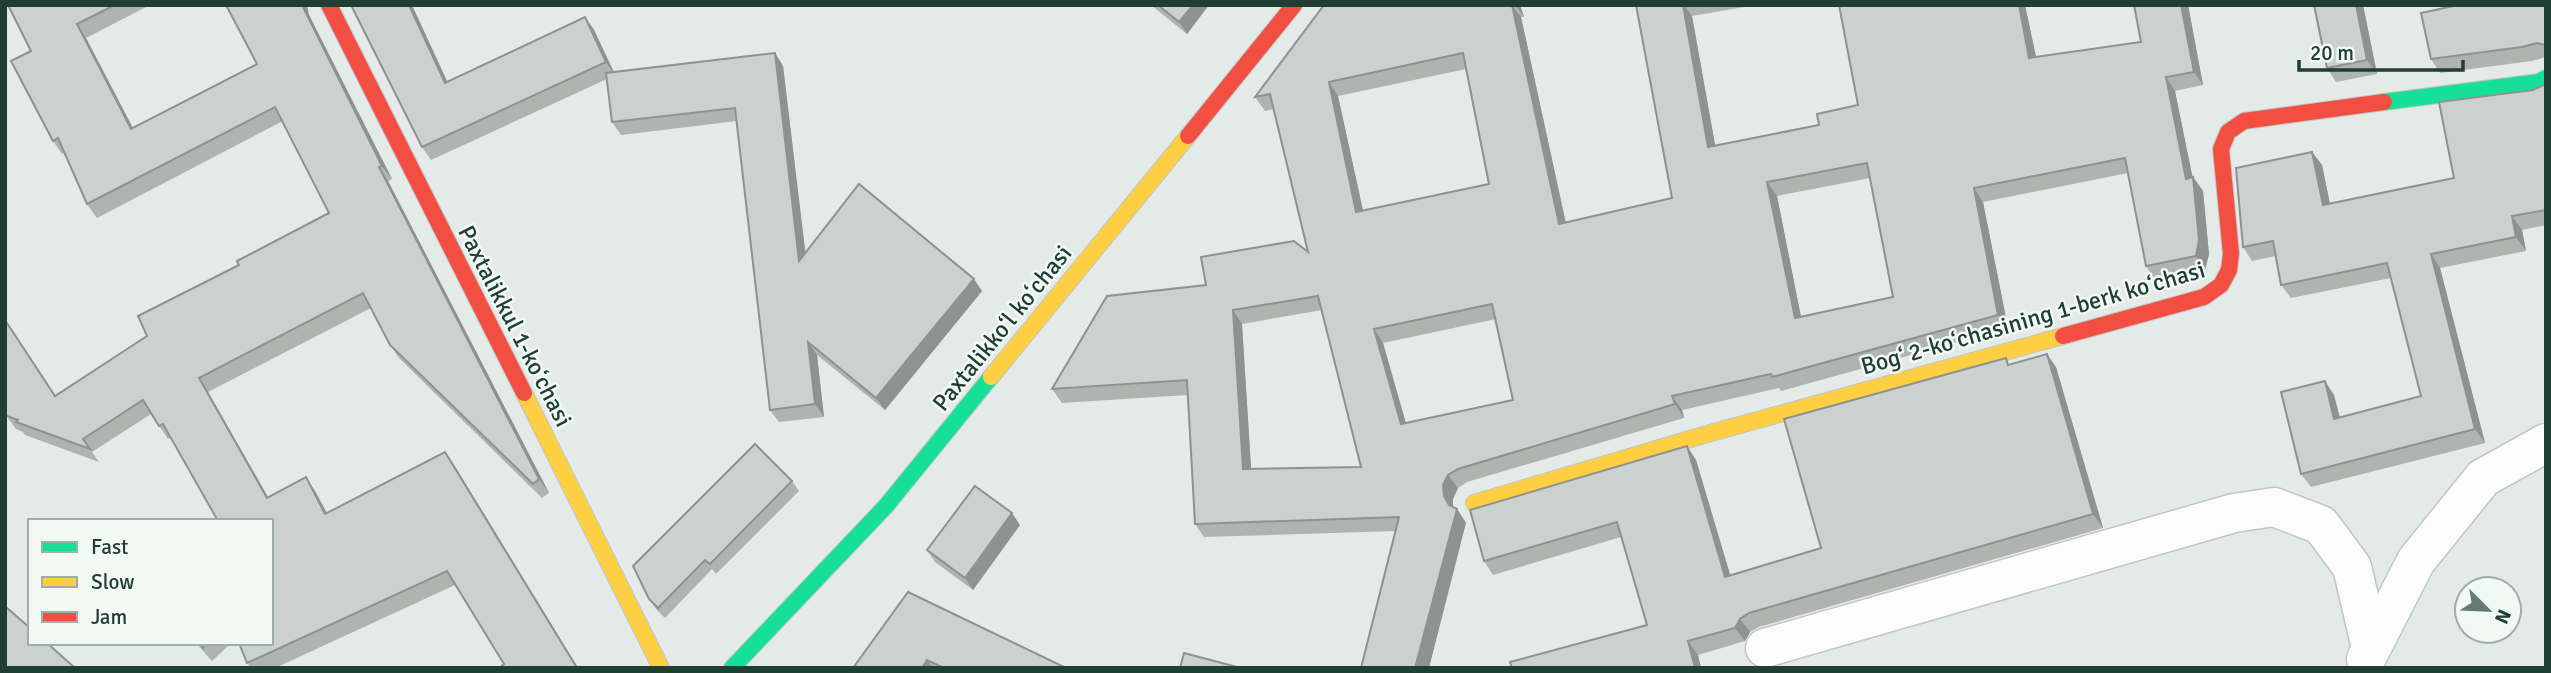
<svg xmlns="http://www.w3.org/2000/svg" width="2551" height="673" font-family="Signika,sans-serif">
  <style>
    .lines { fill: none; stroke-linecap: round; stroke-linejoin: round }
    .street-casing { stroke: #c1c7c4; stroke-width: 41 }
    .fast-casing { stroke: #c0c7c4; stroke-width: 18 }
    .slow-casing { stroke: #c0c7c4; stroke-width: 18 }
    .jam-casing { stroke: #c0c7c4; stroke-width: 18 }
    .street { stroke: #fbfcfb; stroke-width: 38 }
    .fast { stroke: #16e098; stroke-width: 16 }
    .slow { stroke: #ffcf43; stroke-width: 16 }
    .jam { stroke: #f24e42; stroke-width: 16 }
    .wall { fill: #afb4b1; fill-rule: evenodd }
    .shaded-wall { fill: #8e9290 }
    .building { fill: #cbd1ce; stroke: #8e9290; stroke-width: 2; fill-rule: evenodd }
    .labels { text-anchor: middle; stroke-width: 5; stroke-linejoin: round; paint-order: stroke }
    .street-label { font-size: 24px; fill: #213e35; stroke: #f2f9f5 }
  </style>
  <rect width="100%" height="100%" fill="#e4eae7"/>
  <g class="lines">
    <defs>
      <g id="street">
        <path d="M1765,648L2234,513L2274,507L2321,525L2352,567L2371,648"/>
        <path d="M2366,659L2416,561L2483,478L2546,443"/>
      </g>
      <g id="fast">
        <path d="M2384,102L2539,82L2546,78"/>
        <path d="M732,668L886,506L991,377"/>
      </g>
      <g id="slow">
        <path d="M991,377L1188,136"/>
        <path d="M524,393L661,668"/>
        <path d="M1474,503L1707,434L2063,336"/>
      </g>
      <g id="jam">
        <path d="M329,5L524,393"/>
        <path d="M1188,136L1294,5"/>
        <path d="M2063,336L2204,297L2221,285L2229,270L2231,254L2221,149L2228,132L2244,121L2384,102"/>
      </g>
    </defs>
    <!-- street casing -->
    <use href="#street" class="street-casing"/>
    <!-- fast casing -->
    <use href="#fast" class="fast-casing"/>
    <!-- slow casing -->
    <use href="#slow" class="slow-casing"/>
    <!-- jam casing -->
    <use href="#jam" class="jam-casing"/>
    <!-- street -->
    <use href="#street" class="street"/>
    <!-- fast -->
    <use href="#fast" class="fast"/>
    <!-- slow -->
    <use href="#slow" class="slow"/>
    <!-- jam -->
    <use href="#jam" class="jam"/>
  </g>
  <!-- wall -->
  <g class="wall">
    <path d="M8,5H150L86,38L133,128L257,64L309,15L392,179L388,181L549,493L542,498L399,358L390,345L371,308L208,392L268,498L315,491L327,513L454,465L578,668H499L504,664L455,585L275,668H251L247,663L271,521L171,438L168,439L151,414L92,452L99,462L25,435L23,432L16,429L5,414V319L55,396L147,336L239,265L329,213L283,121L97,218L87,204L64,153L62,154L53,141L31,51Z"/>
    <path d="M1151,5H1209L1187,34Z"/>
    <path d="M1324,5H1520L1524,17H1521L1566,223L1672,198L1636,5H1756L1692,16L1715,146L1819,125L1858,105L1839,5H2025L2036,57L2141,42L2134,5H2188L2203,85L2175,91L2192,177H2193L2203,191L2209,254L2205,270L2155,280L2146,266L2128,173L1983,202L2008,328L1781,391L1779,388L1682,410L1684,418L1467,482L1458,488L1453,499V507L1457,509L1466,523L1396,531L1204,537L1195,524L1187,395L1062,403L1052,389L1206,285L1308,252L1273,109L1265,111L1255,97ZM1466,69L1489,184L1363,210L1338,96ZM1870,178L1893,297L1801,317L1777,196ZM1322,310L1361,467L1251,469L1242,324ZM1496,319L1513,400L1406,423L1383,343Z"/>
    <path d="M2363,5L2377,74L2336,82L2327,68Z"/>
    <path d="M2546,5V57L2532,61L2440,73L2431,59Z"/>
    <path d="M585,17L594,30L614,72L775,53L783,66L805,253L982,291L885,410L817,355L824,417L779,422L770,410L737,121L621,135L612,122L607,79L431,160L422,147L448,82Z"/>
    <path d="M2546,84V225L2522,230L2526,251L2440,268L2485,443L2311,487L2301,474L2334,395L2340,417L2421,396L2391,278L2291,298L2281,285L2275,256L2252,261L2243,247L2312,152L2322,165L2330,204L2454,178L2533,90Z"/>
    <path d="M2011,364L2056,367L2103,528L1759,627L1750,632L1745,641L1698,655L1701,668H1512L1647,625L1621,537L1493,575L1484,561L1696,460L1730,576L1821,548Z"/>
    <path d="M792,481L799,491L716,574L712,569L665,618L656,609L649,599Z"/>
    <path d="M1020,525L973,590L935,562L927,550Z"/>
    <path d="M908,592L1066,668H853Z"/>
    <path d="M196,643H231L212,661Z"/>
  </g>
  <!-- shaded-wall -->
  <g class="shaded-wall">
    <path d="M302,5H307L309,15L392,179L382,166Z"/>
    <path d="M409,5H412L454,96L445,83Z"/>
    <path d="M1193,5H1209L1187,34L1179,22Z"/>
    <path d="M1512,5L1521,17L1569,238L1559,224Z"/>
    <path d="M1515,5H1520L1524,17Z"/>
    <path d="M1683,5H1684L1692,16L1718,161L1708,147Z"/>
    <path d="M2019,5H2025L2039,71L2029,58Z"/>
    <path d="M2181,5H2188L2203,85L2194,72Z"/>
    <path d="M2356,5H2363L2377,74L2367,60Z"/>
    <path d="M585,17L594,30L615,75L606,62Z"/>
    <path d="M77,24L86,38L140,142L131,129Z"/>
    <path d="M775,53L783,66L808,274L799,261Z"/>
    <path d="M2166,77L2175,91L2195,189L2193,177L2203,191L2209,254L2205,270L2196,256L2186,179Z"/>
    <path d="M1329,82L1338,96L1366,225L1356,212Z"/>
    <path d="M2312,152L2322,165L2333,219L2323,205Z"/>
    <path d="M379,167L388,181L549,493L539,479Z"/>
    <path d="M1767,182L1777,196L1804,332L1795,318Z"/>
    <path d="M1974,188L1983,202L2008,328L1998,315Z"/>
    <path d="M2512,216L2522,230L2526,251L2516,237Z"/>
    <path d="M2431,254L2440,268L2485,443L2475,429Z"/>
    <path d="M974,279L982,291L885,410L876,398Z"/>
    <path d="M1233,310L1242,324L1252,483L1243,469Z"/>
    <path d="M1374,329L1383,343L1410,438L1401,424Z"/>
    <path d="M808,342L817,355L824,417L815,404Z"/>
    <path d="M2047,354L2056,367L2103,528L2093,514Z"/>
    <path d="M199,378L208,392L276,511L267,498Z"/>
    <path d="M2325,381L2334,395L2343,432L2334,419Z"/>
    <path d="M1672,396L1682,410L1684,418L1675,404Z"/>
    <path d="M1687,446L1696,460L1735,591L1725,577Z"/>
    <path d="M445,452L454,465L578,668H577Z"/>
    <path d="M1448,475L1458,488L1453,499V510L1457,509L1466,523L1429,668H1415L1444,496L1443,485Z"/>
    <path d="M306,477L315,491L334,527L325,514Z"/>
    <path d="M1012,513L1020,525L973,590L965,578Z"/>
    <path d="M1740,619L1750,632L1745,641L1735,628Z"/>
    <path d="M1688,641L1698,655L1701,668H1695Z"/>
    <path d="M927,660L933,668H922Z"/>
  </g>
  <!-- building -->
  <g class="building">
    <path d="M8,5H115L77,24L131,129L257,64L226,5H302L382,166L379,167L539,479L533,484L390,345L363,293L199,378L267,498L306,477L325,514L445,452L577,668H499L504,664L447,571L247,663L239,643H271V521H218L163,424L159,426L143,400L83,439L90,449L16,422L18,420L7,416L5,413V320L55,396L147,336L138,316L239,265L237,261L329,213L275,107L87,204L58,138L53,141L11,61L31,51Z"/>
    <path d="M351,5H409L445,83L585,17L606,62L422,147Z"/>
    <path d="M1158,5H1193L1179,22Z"/>
    <path d="M1324,5H1512L1559,224L1672,198L1636,5H1683L1708,147L1819,125L1817,114L1858,105L1839,5H2019L2029,58L2141,42L2134,5H2181L2194,72L2166,77L2186,179L2193,177L2199,240L2196,256L2146,266L2125,158L1974,188L1998,315L1772,377L1771,374L1672,396L1675,404L1458,469L1448,475L1443,485L1444,496L1449,505L1457,509L1415,668H1361L1399,517L1195,524L1187,380L1052,389L1107,296L1206,285L1201,257L1294,241L1308,252L1270,94L1255,97ZM1463,53L1489,184L1356,212L1329,82ZM1867,163L1893,297L1795,318L1767,182ZM1318,296L1361,467L1243,469L1233,310ZM1492,304L1513,400L1401,424L1374,329Z"/>
    <path d="M2314,5H2356L2367,60L2327,68Z"/>
    <path d="M2458,5H2546V45L2537,43L2522,47L2431,59L2421,13Z"/>
    <path d="M775,53L799,261L859,184L974,279L876,398L808,342L815,404L770,410L735,108L612,122L606,73Z"/>
    <path d="M2546,84V210L2512,216L2516,237L2431,254L2475,429L2301,474L2281,392L2325,381L2334,419L2421,396L2387,263L2281,285L2273,241L2243,247L2236,168L2312,152L2323,205L2454,178L2439,102L2533,90Z"/>
    <path d="M2047,354L2093,514L1749,613L1740,619L1735,628L1688,641L1695,668H1512L1510,662L1647,625L1617,522L1484,561L1470,510L1687,446L1725,577L1821,548L1784,419L2006,358L2008,365Z"/>
    <path d="M755,444L792,481L710,564L705,560L658,608L649,599L633,566Z"/>
    <path d="M975,486L1012,513L965,578L927,550Z"/>
    <path d="M908,592L1066,668H944L927,660L922,668H853Z"/>
    <path d="M6,607L30,628V643H47L75,668H5Z"/>
    <path d="M199,643H207L203,648Z"/>
    <path d="M1184,653L1241,668H1180Z"/>
  </g>
  <g class="labels">
    <!-- street labels -->
    <g class="street-label">
      <text transform="translate(2033 318) rotate(-16)" y="8">Bogʻ 2-koʻchasining 1-berk koʻchasi</text>
      <text transform="translate(515 326) rotate(63)" y="8">Paxtalikkul 1-koʻchasi</text>
      <text transform="translate(1002 328) rotate(-51)" y="8">Paxtalikkoʻl koʻchasi</text>
    </g>
  </g>
  <!-- border -->
  <rect width="2551" height="673" fill="none" stroke="#213e35" stroke-width="14"/>
  <!-- legend -->
  <rect x="28" y="519" width="245" height="126" fill="#f2f9f5" stroke="#9eaea8" stroke-width="2"/>
  <rect x="42" y="542" width="35" height="10" fill="#16e098" stroke="#9eaea8" stroke-width="2"/>
  <text x="91" y="554" font-size="21" fill="#213e35">Fast</text>
  <rect x="42" y="577" width="35" height="10" fill="#ffcf43" stroke="#9eaea8" stroke-width="2"/>
  <text x="91" y="589" font-size="21" fill="#213e35">Slow</text>
  <rect x="42" y="612" width="35" height="10" fill="#f24e42" stroke="#9eaea8" stroke-width="2"/>
  <text x="91" y="624" font-size="21" fill="#213e35">Jam</text>
  <!-- north arrow -->
  <g transform="translate(2488 610) rotate(114)"><circle r="33" fill="#f2f9f5" stroke="#9eaea8" stroke-width="2"/>
  <path d="M0-5L12 26L0 18L-12 26Z" fill="#657a73"/>
  <text y="-10" font-size="19" font-weight="bold" text-anchor="middle" fill="#213e35">N</text>
  </g>
  <!-- scale -->
  <path d="M2299 60v10h164v-10" fill="none" stroke="#213e35" stroke-width="3.5"/>
  <text x="2310" y="60" font-size="21" fill="#213e35" stroke="#f2f9f5" stroke-width="5" paint-order="stroke">20 m</text>
</svg>
